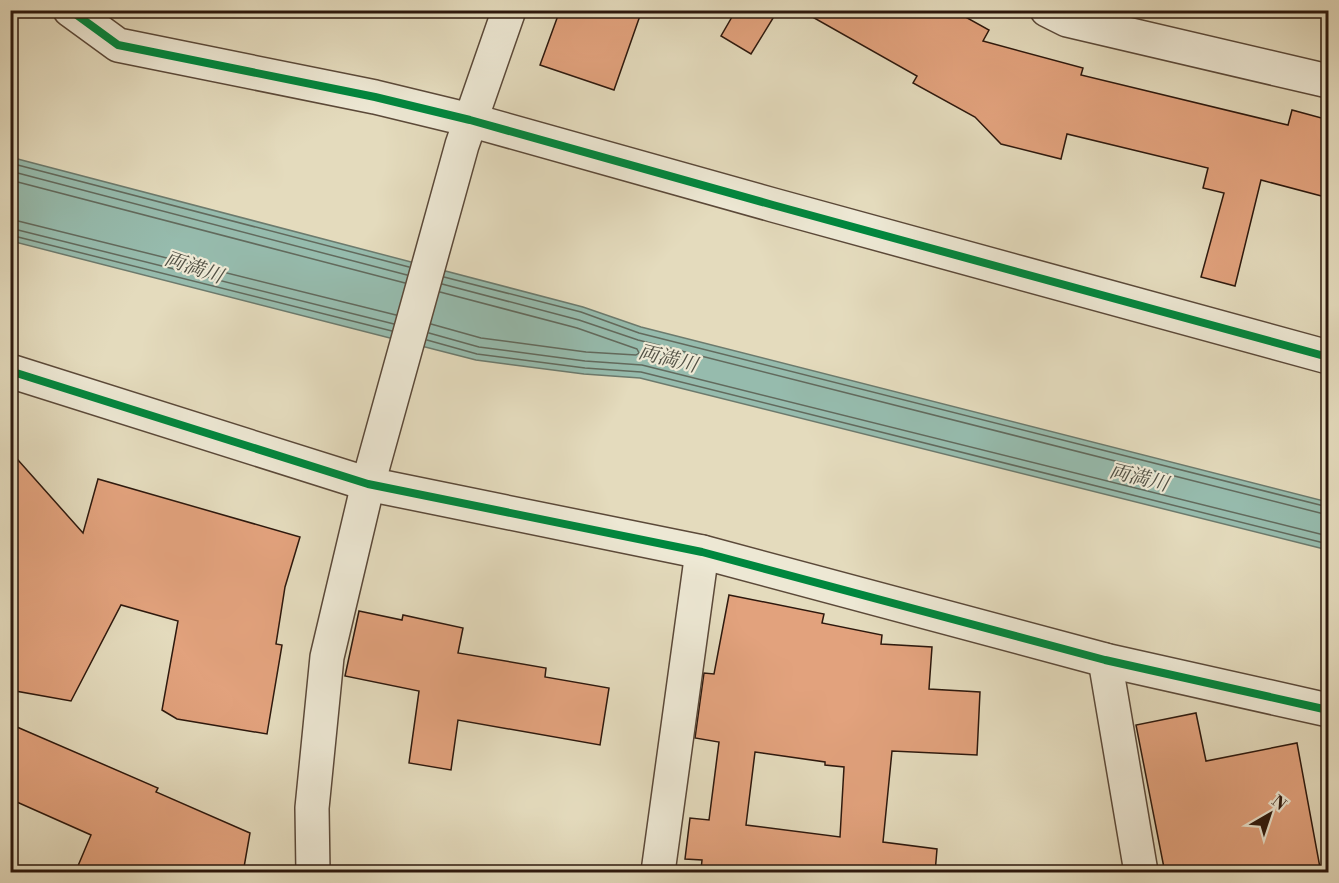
<svg xmlns="http://www.w3.org/2000/svg" width="1339" height="883" font-family="'Libre Bodoni','Noto Serif JP',serif">
  <style>
    .water { fill: #96bbad; stroke: #6c7a6d; stroke-width: 1.5 }
    .lines { fill: none; stroke-linecap: round; stroke-linejoin: round }
    .shore { stroke: #626a5d; stroke-width: 1.5 }
    .building { fill: #e2a27d; stroke: #2d180d; stroke-width: 1.5; fill-rule: evenodd }
    .minor-casing { stroke: #5b4939; stroke-width: 36 }
    .minor { stroke: #ede8d4; stroke-width: 33 }
    .cycleway-casing { stroke: #ede8d4; stroke-width: 11 }
    .cycleway { stroke: #00873e; stroke-width: 8 }
    .labels { text-anchor: middle; stroke-width: 4.5; stroke-linejoin: round; paint-order: stroke }
    .water-label { font-size: 20px; font-style: italic; fill: #525145; stroke: #ede8d4 }
  </style>
  <rect width="100%" height="100%" fill="#e4dbbd"/>
  <filter id="stains"><feTurbulence type="fractalNoise" baseFrequency=".00333" numOctaves="4"/><feColorMatrix values="0 0 0 0 .2 0 0 0 0 .09 0 0 0 0 .02 0 0 0 .5 -.17"/></filter>
  <radialGradient id="worn" r=".72"><stop offset=".6" stop-color="#630" stop-opacity="0"/><stop offset="1" stop-color="#630" stop-opacity=".3"/></radialGradient>
  <!-- water -->
  <path class="water" d="M10,157L583,307L641,327L1328,502V550L640,378L584,374L476,360L11,241Z"/>
  <g class="lines">
    <!-- shore -->
    <g class="shore">
      <path d="M10,163L409,267"/>
      <path d="M10,171L407,275"/>
      <path d="M10,180L405,283"/>
      <path d="M10,219L396,315"/>
      <path d="M10,228L394,324"/>
      <path d="M10,235L392,331"/>
      <path d="M444,277L581,312L639,333L1328,507"/>
      <path d="M442,284L579,320L638,340L1328,515"/>
      <path d="M431,324L481,338L586,352L636,355L639,353L637,349L577,328L440,292"/>
      <path d="M429,333L479,347L585,361L642,365L1328,536"/>
      <path d="M427,340L477,354L585,368L641,372L1328,544"/>
    </g>
  </g>
  <!-- building -->
  <g class="building">
    <path d="M560,10H642L614,90L540,65Z"/>
    <path d="M736,10H778L751,54L721,36Z"/>
    <path d="M800,10H953L989,30L983,41L1083,68L1081,75L1288,125L1292,110L1329,120V198L1261,180L1235,286L1201,277L1224,193L1203,188L1208,168L1067,134L1061,159L1001,144L975,117L913,83L917,76Z"/>
    <path d="M10,451L83,533L98,479L300,537L285,587L276,644L282,645L267,734L177,719L162,710L178,621L121,605L71,701L10,690Z"/>
    <path d="M729,595L824,614L822,623L882,635L881,644L932,647L929,689L980,692L977,755L892,751L883,842L937,849L935,873H725L701,870L702,860L685,859L690,818L709,820L719,742L695,738L704,673L714,674ZM755,752L825,762V765L844,767L840,837L746,825Z"/>
    <path d="M359,611L402,620L403,615L463,628L458,653L546,668L545,677L609,688L600,745L458,720L451,770L409,763L419,691L345,676Z"/>
    <path d="M1196,713L1206,761L1297,743L1321,873H1165L1136,725Z"/>
    <path d="M10,724L158,788L156,792L250,833L243,873H75L91,835L10,799Z"/>
  </g>
  <g class="lines">
    <defs>
      <g id="minor">
        <path d="M70,10L118,45L375,97L470,120L773,205L1328,357"/>
        <path d="M1047,10L1067,20L1328,81"/>
        <path d="M10,371L368,484L702,552L1105,660L1328,710"/>
        <path d="M1105,660L1141,872"/>
        <path d="M313,872L312,808L327,657L368,484L462,145L509,10"/>
        <path d="M658,872L702,552"/>
      </g>
    </defs>
    <!-- minor casing -->
    <use href="#minor" class="minor-casing"/>
    <!-- minor -->
    <use href="#minor" class="minor"/>
    <defs>
      <g id="cycleway">
        <path d="M70,10L118,45L375,97L470,120L773,205L1328,357"/>
        <path d="M10,371L368,484L702,552L1105,660L1328,710"/>
      </g>
    </defs>
    <!-- cycleway casing -->
    <use href="#cycleway" class="cycleway-casing"/>
    <!-- cycleway -->
    <use href="#cycleway" class="cycleway"/>
  </g>
  <g class="labels">
    <!-- water labels -->
    <g class="water-label">
      <text transform="translate(194 267) rotate(19)" y="7">両満川</text>
      <text transform="translate(668 358) rotate(14)" y="7">両満川</text>
      <text transform="translate(1139 477) rotate(14)" y="7">両満川</text>
    </g>
  </g>
  <!-- margin -->
  <rect width="1339" height="883" fill="none" stroke="#e4dbbd" stroke-width="36"/>
  <rect x="12" y="12" width="1315" height="859" fill="none" stroke="#2d180d" stroke-width="3"/>
  <rect x="18" y="18" width="1303" height="847" fill="none" stroke="#2d180d" stroke-width="1.5"/>
  <!-- north arrow -->
  <g transform="translate(1270 814) rotate(39)" stroke="#ede8d4" stroke-width="4.5" paint-order="stroke">
  <path d="M0-4.5L10 22L0 15L-10 22Z" fill="#2d180d"/>
  <text y="-9" font-size="16" font-weight="bold" text-anchor="middle" fill="#2d180d">N</text>
  </g>
  <rect width="100%" height="100%" filter="url(#stains)"/>
  <rect width="100%" height="100%" fill="url(#worn)"/>
</svg>
